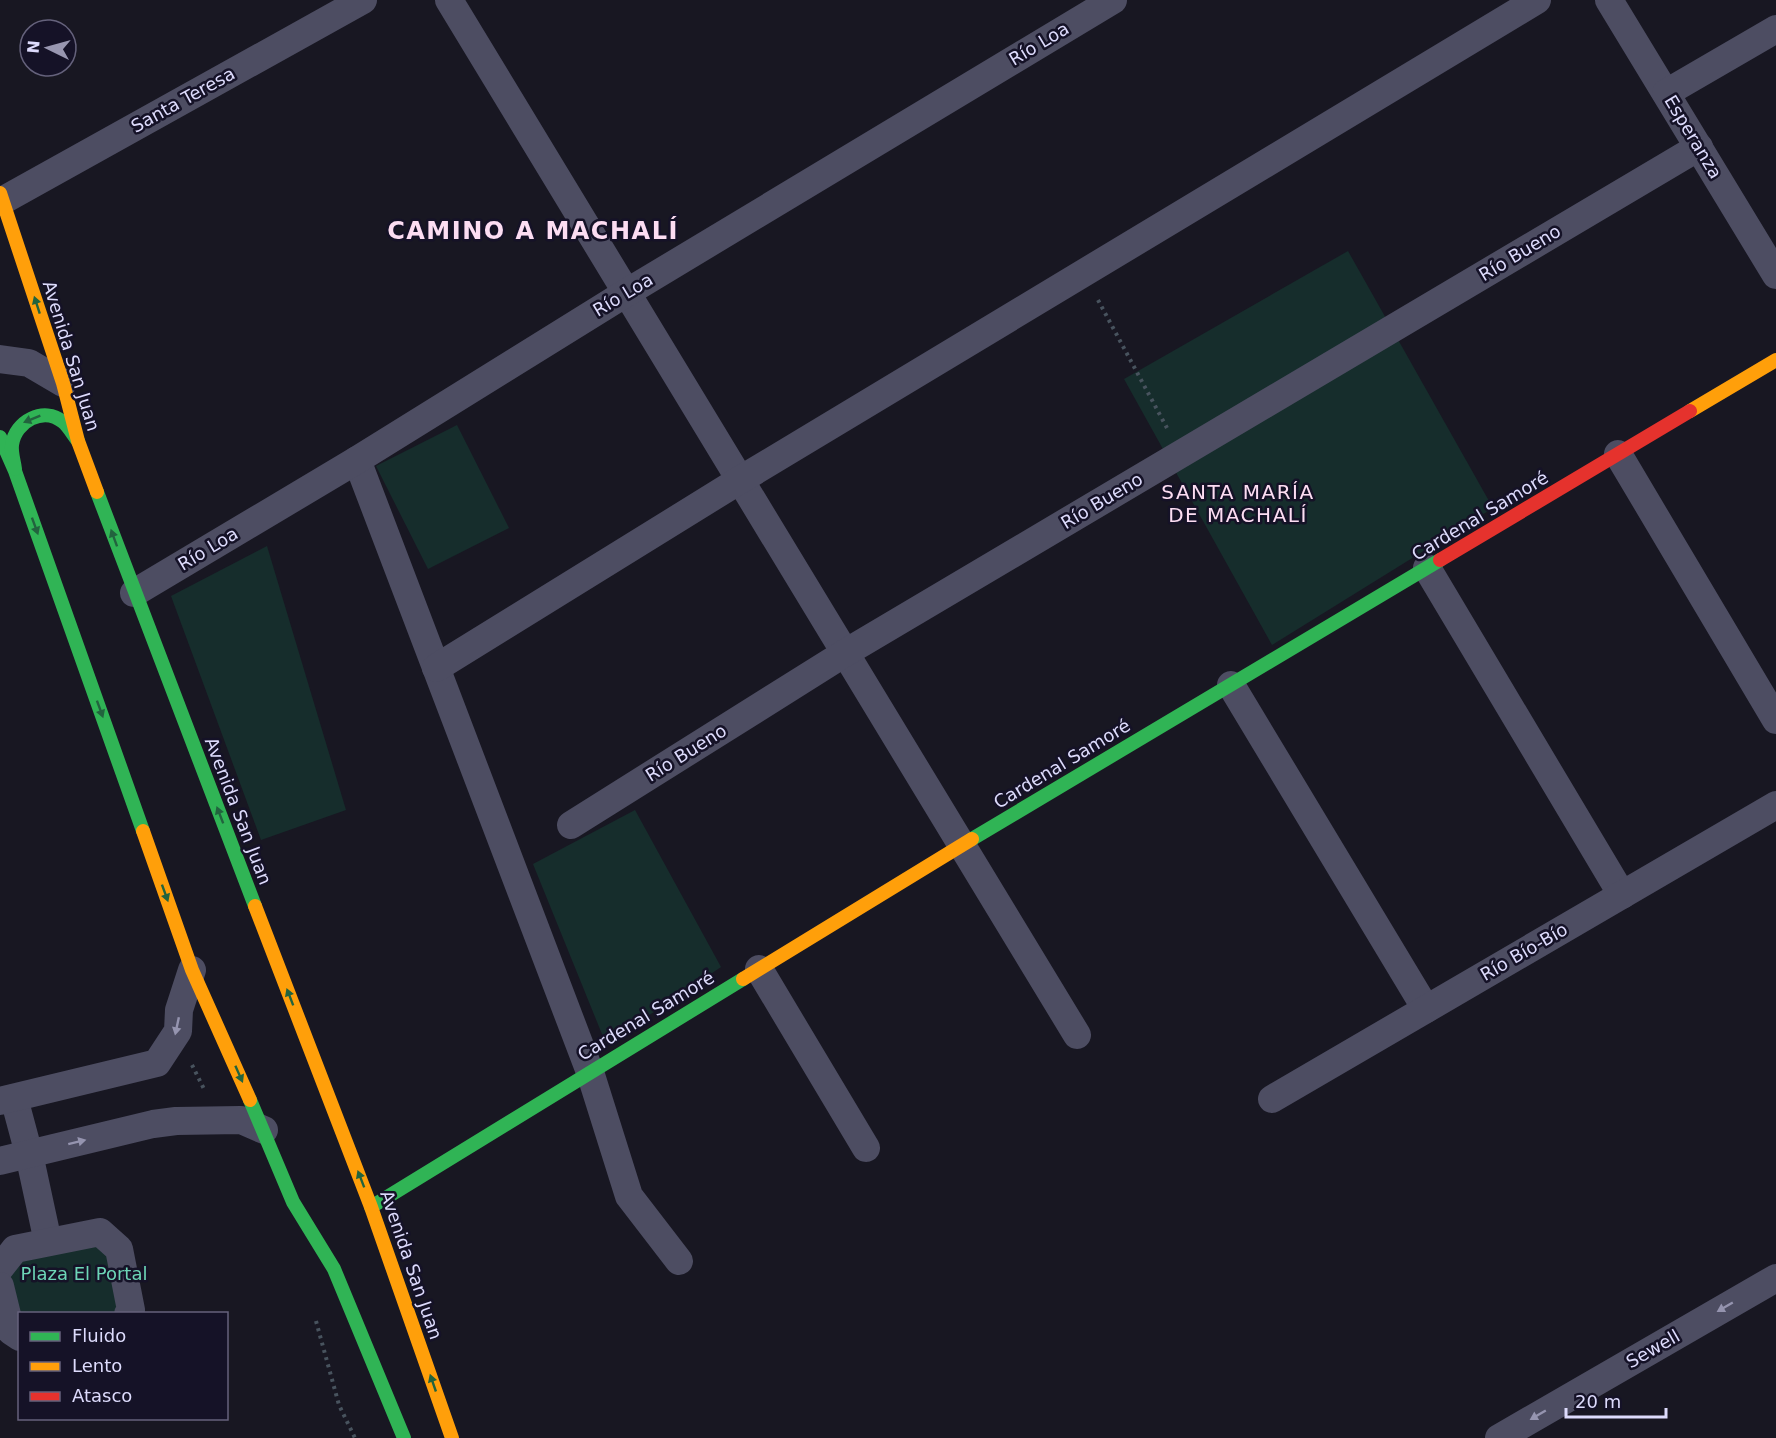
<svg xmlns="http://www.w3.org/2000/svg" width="1776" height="1438" font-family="'DejaVu Sans',sans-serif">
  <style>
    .green { fill: #162d2c }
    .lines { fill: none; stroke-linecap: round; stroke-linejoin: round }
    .path { stroke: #48535e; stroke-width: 4; stroke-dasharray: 3 4.5; stroke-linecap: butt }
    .street { stroke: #4d4d62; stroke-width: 28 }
    .fast { stroke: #30b455; stroke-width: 14 }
    .slow { stroke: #ff9f0a; stroke-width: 14 }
    .jam { stroke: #e5322d; stroke-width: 14 }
    .oneway { fill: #22633e }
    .oneway2 { fill: #9594af }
    .labels { text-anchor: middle; stroke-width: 5; stroke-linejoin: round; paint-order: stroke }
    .street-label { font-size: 18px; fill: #dddbfc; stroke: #151227 }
    .park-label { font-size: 18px; fill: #6dd6b7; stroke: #151227 }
    .neighbourhood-label { font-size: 20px; letter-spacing: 1.5px; fill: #fcddf2; stroke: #151227 }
    .district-label { font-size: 24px; font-weight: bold; letter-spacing: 1.5px; fill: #fcddf2; stroke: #151227 }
  </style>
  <rect width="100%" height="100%" fill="#181722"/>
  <!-- green -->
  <g class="green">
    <path d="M1348,251L1493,508L1272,645L1124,379Z"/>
    <path d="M457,425L509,528L428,569L376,466Z"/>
    <path d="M267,546L346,810L261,840L171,596Z"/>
    <path d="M635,810L721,967L606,1044L533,864Z"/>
    <path d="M100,1232L128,1314H20L0,1286L15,1249Z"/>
  </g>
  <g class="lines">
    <!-- path -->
    <g class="path">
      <path d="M1098,300L1167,428"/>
      <path d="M192,1065L205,1091"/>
      <path d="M316,1321L339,1405L355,1438"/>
    </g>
    <!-- street -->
    <g class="street">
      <path d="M449,0L1077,1035"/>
      <path d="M1609,0L1776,275"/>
      <path d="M1666,93L1776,29"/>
      <path d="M0,202L363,0"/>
      <path d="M0,359L29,363L63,383"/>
      <path d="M1618,454L1776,720"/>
      <path d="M357,460L590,1072L629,1196L679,1261"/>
      <path d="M1427,568L1622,895"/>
      <path d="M134,593L357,460L626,293L1113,0"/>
      <path d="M436,668L740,480L1537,0"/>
      <path d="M1231,685L1426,1009"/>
      <path d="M571,825L845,653L1699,147"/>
      <path d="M759,969L866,1148"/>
      <path d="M14,1098L29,1154L48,1242"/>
      <path d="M1272,1099L1776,805"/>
      <path d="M0,1101L157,1063L178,1031L179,1010L192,970"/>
      <path d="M0,1161L153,1124L176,1121L241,1120L264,1130"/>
      <path d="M0,1268L15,1249L100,1232L119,1249L131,1310L128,1314"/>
      <path d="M0,1286L11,1331L20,1337"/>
      <path d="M1499,1438L1776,1278"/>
    </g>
    <!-- fast -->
    <g class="fast">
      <path d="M0,437L15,471L143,831"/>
      <path d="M15,469C14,461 11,453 12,445C15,421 44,406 63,422C69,427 73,435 78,441"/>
      <path d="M97,492L255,906"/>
      <path d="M972,839L1440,560"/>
      <path d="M250,1100L293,1202L334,1269L404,1438"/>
      <path d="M371,1207L743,979"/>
    </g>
    <!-- slow -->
    <g class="slow">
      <path d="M0,193L63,383L78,441L97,492"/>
      <path d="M1690,411L1776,360"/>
      <path d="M143,831L192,970L250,1100"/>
      <path d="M255,906L371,1207L452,1438"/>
      <path d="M743,979L972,839"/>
    </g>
    <!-- jam -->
    <path class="jam" d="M1440,560L1690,411"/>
  </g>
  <!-- one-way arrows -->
  <defs><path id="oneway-solid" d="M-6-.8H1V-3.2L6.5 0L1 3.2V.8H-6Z" transform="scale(1.5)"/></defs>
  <g class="oneway">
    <use href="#oneway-solid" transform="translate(37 305) rotate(-108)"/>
    <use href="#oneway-solid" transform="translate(32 419) rotate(158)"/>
    <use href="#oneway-solid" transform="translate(35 526) rotate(70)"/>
    <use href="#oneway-solid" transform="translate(114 538) rotate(-110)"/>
    <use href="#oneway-solid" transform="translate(100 709) rotate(70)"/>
    <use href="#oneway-solid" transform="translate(220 815) rotate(-111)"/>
    <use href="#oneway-solid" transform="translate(165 893) rotate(70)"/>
    <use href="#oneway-solid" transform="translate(290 997) rotate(-111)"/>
    <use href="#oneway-solid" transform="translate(239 1074) rotate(66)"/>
    <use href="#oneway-solid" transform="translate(361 1179) rotate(-111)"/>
    <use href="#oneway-solid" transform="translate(433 1383) rotate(-109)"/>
  </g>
  <g class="oneway2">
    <use href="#oneway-solid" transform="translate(177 1026) rotate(102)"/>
    <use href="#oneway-solid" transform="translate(77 1142) rotate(-14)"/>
    <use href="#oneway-solid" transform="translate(1725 1307) rotate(150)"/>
    <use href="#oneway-solid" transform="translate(1538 1415) rotate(150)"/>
  </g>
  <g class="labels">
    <!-- street labels -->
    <g class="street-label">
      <text transform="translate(1039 44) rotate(-31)" y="6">Río Loa</text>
      <text transform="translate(183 100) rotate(-29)" y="6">Santa Teresa</text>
      <text transform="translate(1693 137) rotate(59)" y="6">Esperanza</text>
      <text transform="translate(1520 253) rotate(-31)" y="6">Río Bueno</text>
      <text transform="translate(623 295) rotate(-31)" y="6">Río Loa</text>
      <text transform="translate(71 356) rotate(73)" y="6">Avenida San Juan</text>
      <text transform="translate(1102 501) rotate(-31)" y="6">Río Bueno</text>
      <text transform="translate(1480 516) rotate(-31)" y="6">Cardenal Samoré</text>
      <text transform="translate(208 549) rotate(-31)" y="6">Río Loa</text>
      <text transform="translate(686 753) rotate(-32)" y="6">Río Bueno</text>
      <text transform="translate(1062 764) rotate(-31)" y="6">Cardenal Samoré</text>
      <text transform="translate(238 811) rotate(69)" y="6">Avenida San Juan</text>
      <text transform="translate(1524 952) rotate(-30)" y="6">Río Bío-Bío</text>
      <text transform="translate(646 1016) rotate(-31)" y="6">Cardenal Samoré</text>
      <text transform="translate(411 1265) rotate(71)" y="6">Avenida San Juan</text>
      <text transform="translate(1653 1349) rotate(-30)" y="6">Sewell</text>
    </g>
    <!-- park labels -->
    <g class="park-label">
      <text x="84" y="1280">Plaza El Portal</text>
    </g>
    <!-- neighbourhood labels -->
    <g class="neighbourhood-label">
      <text x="1238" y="499">SANTA MARÍA<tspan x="1238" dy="23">DE MACHALÍ</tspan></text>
    </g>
    <!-- district labels -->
    <g class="district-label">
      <text x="533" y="239">CAMINO A MACHALÍ</text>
    </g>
  </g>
  <!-- legend -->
  <rect x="18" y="1312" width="210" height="108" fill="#151227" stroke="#65627c" stroke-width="1.5"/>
  <rect x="30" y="1332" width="30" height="9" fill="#30b455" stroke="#65627c" stroke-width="1.5"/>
  <text x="72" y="1342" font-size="18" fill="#dddbfc">Fluido</text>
  <rect x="30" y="1362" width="30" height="9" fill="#ff9f0a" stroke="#65627c" stroke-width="1.5"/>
  <text x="72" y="1372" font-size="18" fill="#dddbfc">Lento</text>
  <rect x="30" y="1392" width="30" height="9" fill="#e5322d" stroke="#65627c" stroke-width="1.5"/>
  <text x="72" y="1402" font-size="18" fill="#dddbfc">Atasco</text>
  <!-- north arrow -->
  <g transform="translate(48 48) rotate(275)"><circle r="28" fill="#151227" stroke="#65627c" stroke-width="1.5"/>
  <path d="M0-4.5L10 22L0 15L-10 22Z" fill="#9896b0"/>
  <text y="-9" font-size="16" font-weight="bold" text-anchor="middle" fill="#dddbfc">N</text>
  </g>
  <!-- scale -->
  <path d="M1566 1408v9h100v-9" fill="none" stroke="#dddbfc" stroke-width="3"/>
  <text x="1575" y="1408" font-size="18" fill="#dddbfc" stroke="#151227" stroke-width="4.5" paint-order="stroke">20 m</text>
</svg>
